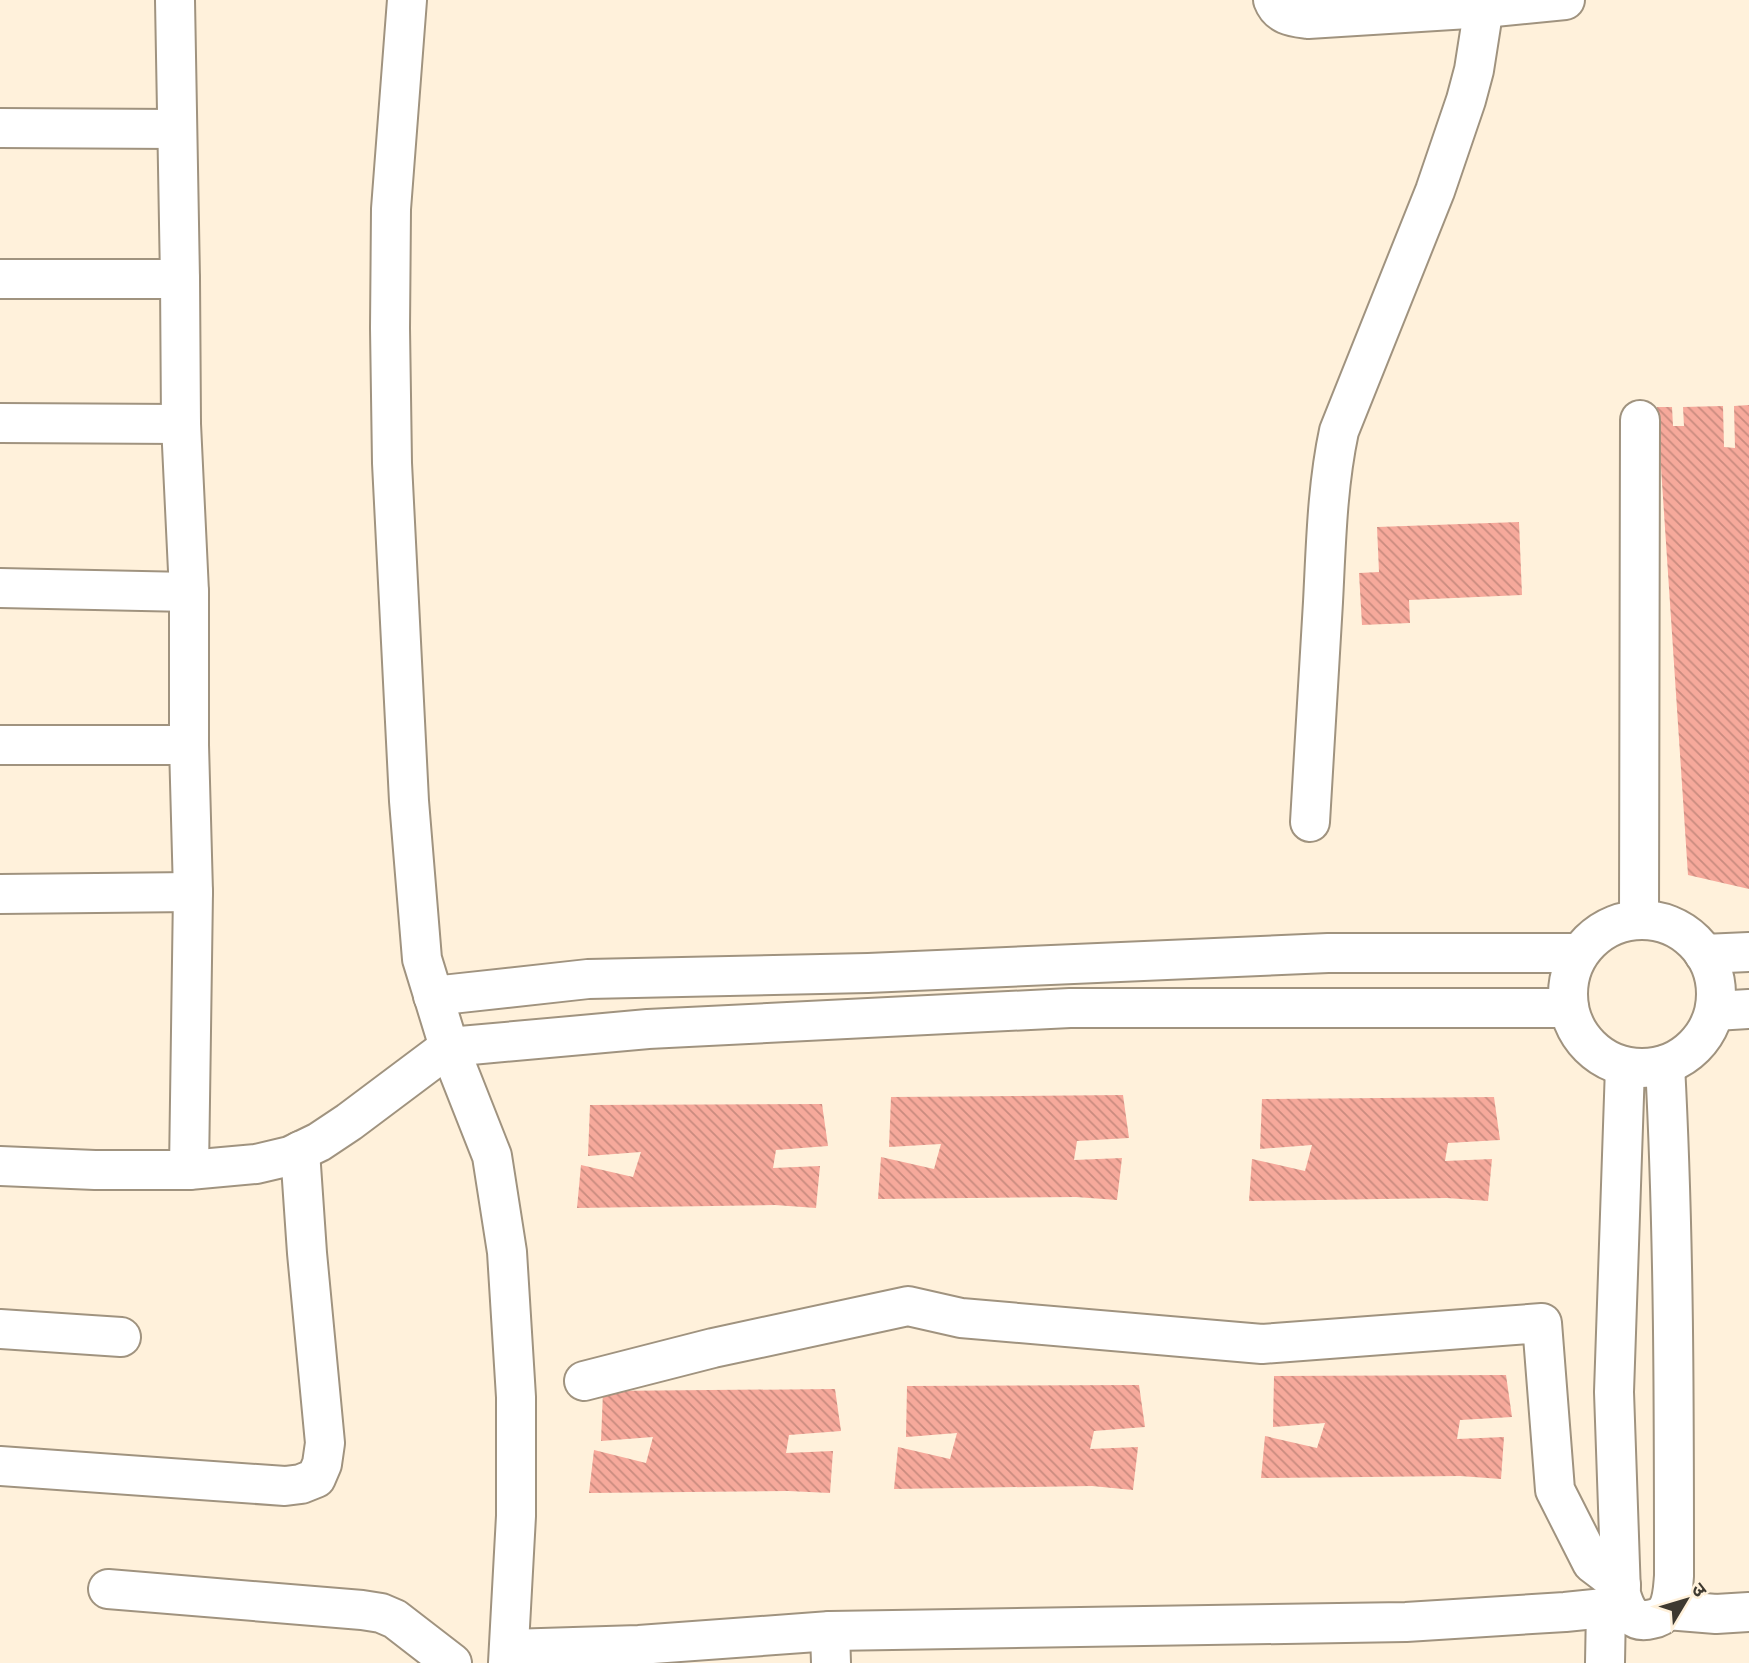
<svg xmlns="http://www.w3.org/2000/svg" width="1749" height="1663" font-family="'Nunito Sans','Noto Sans Devanagari',sans-serif">
  <style>
    .building { fill: url(#building-back-hatch) }
    .lines { fill: none; stroke-linecap: round; stroke-linejoin: round }
    .minor-casing { stroke: #a0937f; stroke-width: 42 }
    .minor { stroke: #fff; stroke-width: 38 }
  </style>
  <defs>
    <pattern id="building-back-hatch" width="6" height="6" patternUnits="userSpaceOnUse" patternTransform="scale(1.75)"><rect width="6" height="6" fill="#f6a99b"/><path d="M-1 5l2 2M0 0l6 6M5-1l2 2" fill="none" stroke="#c98b7f"/></pattern>
  </defs>
  <rect width="100%" height="100%" fill="#fff1db"/>
  <!-- building -->
  <g class="building">
    <path d="M1749,405V889L1688,875L1657,407H1672L1673,426H1684L1683,407L1723,406L1724,447L1735,448L1734,406Z"/>
    <path d="M1519,522L1522,595L1409,600L1410,623L1362,625L1359,573L1379,572L1377,527Z"/>
    <path d="M1123,1095L1129,1138L1077,1141L1074,1160L1122,1158L1117,1200L1076,1197L878,1199L881,1157L934,1169L941,1144L889,1147L891,1097Z"/>
    <path d="M1494,1097L1500,1140L1448,1143L1445,1161L1492,1159L1488,1201L1447,1198L1249,1201L1252,1159L1305,1171L1312,1145L1260,1149L1262,1099Z"/>
    <path d="M822,1104L828,1146L776,1150L773,1168L820,1166L816,1208L775,1205L577,1208L581,1165L633,1177L641,1152L588,1156L590,1105Z"/>
    <path d="M1506,1375L1512,1417L1460,1420L1457,1439L1504,1437L1501,1479L1460,1476L1261,1478L1265,1436L1317,1448L1325,1423L1273,1427L1274,1376Z"/>
    <path d="M1139,1385L1145,1427L1094,1431L1090,1449L1138,1447L1133,1490L1092,1486L894,1489L898,1447L950,1459L957,1433L906,1437L907,1386Z"/>
    <path d="M835,1389L841,1431L789,1435L786,1453L833,1451L830,1493L788,1491L589,1493L594,1450L646,1463L653,1437L601,1441L603,1391Z"/>
  </g>
  <g class="lines">
    <defs>
      <g id="minor">
        <path d="M175,0L180,279L181,424L189,592V745L193,892L189,1170"/>
        <path d="M407,0L391,209L390,328L392,463L409,801L422,959L449,1047L492,1156L507,1252L516,1397V1516L508,1663"/>
        <path d="M1273,0C1279,16 1293,17 1308,19L1484,8L1565,0"/>
        <path d="M0,128L177,129"/>
        <path d="M0,279H180"/>
        <path d="M0,423L181,424"/>
        <path d="M0,588L189,592"/>
        <path d="M0,745H189"/>
        <path d="M1310,822C1314,749 1318,676 1323,602C1326,545 1327,487 1339,431L1435,191L1466,100L1474,70L1485,0"/>
        <path d="M0,894L193,892"/>
        <circle cx="1642" cy="994" r="74"/>
        <path d="M1639,920L1640,420"/>
        <path d="M1704,954L1749,952"/>
        <path d="M433,996L588,979L868,973L1328,953H1579"/>
        <path d="M1715,1011L1749,1009"/>
        <path d="M1625,1067L1614,1392L1621,1594C1626,1611 1633,1624 1652,1619C1659,1618 1663,1615 1667,1610C1673,1600 1673,1587 1674,1576C1674,1405 1674,1235 1665,1065"/>
        <path d="M0,1166L95,1170H189L256,1164L290,1156L319,1142L349,1122L449,1047L648,1029L1070,1008H1569"/>
        <path d="M0,1329L121,1337"/>
        <path d="M584,1381L713,1348L908,1306L961,1318L1262,1344L1542,1323L1555,1490L1592,1563L1621,1585"/>
        <path d="M0,1466L285,1486L301,1484L316,1478L322,1464L325,1443L307,1253L300,1151"/>
        <path d="M108,1589L362,1610L381,1613L395,1619L452,1663"/>
        <path d="M1667,1610L1716,1614L1749,1612"/>
        <path d="M830,1631L831,1663"/>
        <path d="M509,1649L639,1645L830,1631L1406,1622L1565,1612L1624,1606"/>
        <path d="M1605,1663L1606,1608"/>
      </g>
    </defs>
    <!-- minor casing -->
    <use href="#minor" class="minor-casing"/>
    <!-- minor -->
    <use href="#minor" class="minor"/>
  </g>
  <!-- north arrow -->
  <g transform="translate(1686 1600) rotate(52)" stroke="#fff1db" stroke-width="5" paint-order="stroke">
  <path d="M0-5L12 26L0 18L-12 26Z" fill="#3e3930"/>
  <text y="-10" font-size="19" font-weight="bold" text-anchor="middle" fill="#3e3930">उ</text>
  </g>
</svg>
